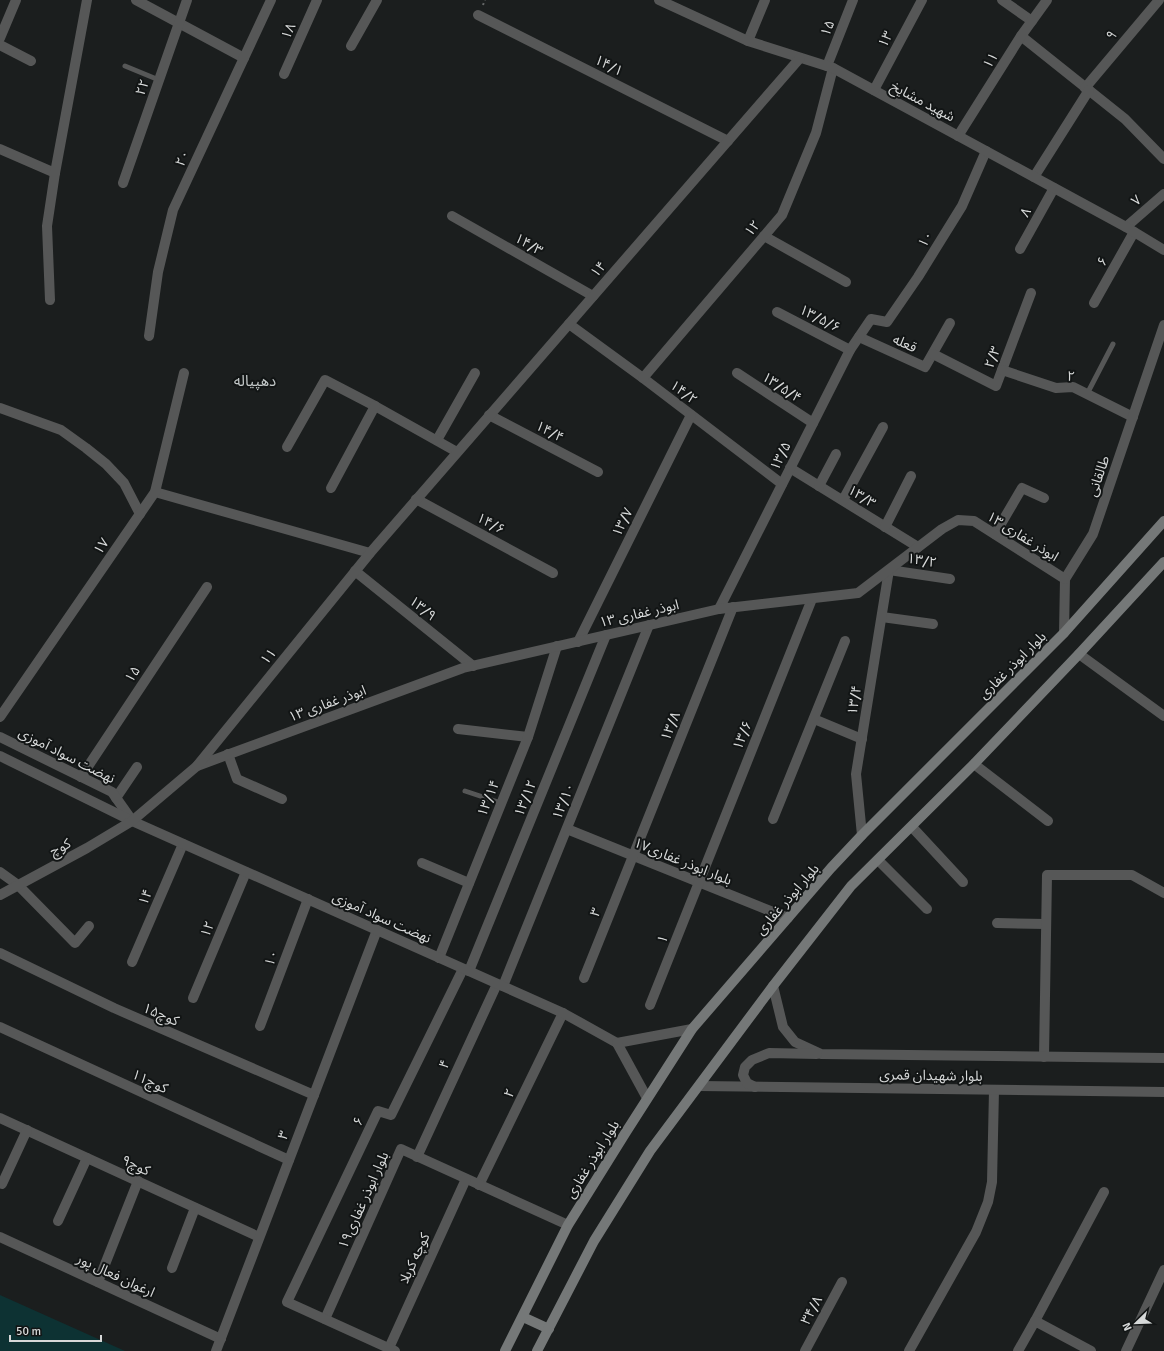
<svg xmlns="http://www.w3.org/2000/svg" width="1164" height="1351" font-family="Signika,'Noto Sans Arabic',sans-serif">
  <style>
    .green { fill: #0d3233 }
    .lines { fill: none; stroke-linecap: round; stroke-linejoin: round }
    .path { stroke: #656868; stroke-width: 2; stroke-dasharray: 2 3; stroke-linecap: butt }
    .service { stroke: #565757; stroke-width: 5 }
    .minor { stroke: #565757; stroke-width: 10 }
    .tertiary { stroke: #565757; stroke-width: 10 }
    .secondary { stroke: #757878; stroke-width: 10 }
    .labels { text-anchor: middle; stroke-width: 4; stroke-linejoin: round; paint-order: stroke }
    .street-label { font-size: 14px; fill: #d7d9d9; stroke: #121515 }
    .neighbourhood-label { font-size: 15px; fill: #c3c8c8; stroke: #121515 }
  </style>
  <rect width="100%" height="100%" fill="#1b1e1e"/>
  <!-- green -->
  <path class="green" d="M0,1295L125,1351H0Z"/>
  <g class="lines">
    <!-- path -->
    <path class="path" d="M483,5L485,0"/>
    <!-- service -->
    <g class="service">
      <path d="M125,66L159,80"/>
      <path d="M1087,394L1113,344"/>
      <path d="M465,791L501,803"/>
    </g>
    <!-- minor -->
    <g class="minor">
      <path d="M136,0L244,58"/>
      <path d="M1002,0L1032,21"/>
      <path d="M478,15L728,141"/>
      <path d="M1021,36L1125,119L1164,159"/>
      <path d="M0,38L16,0"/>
      <path d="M748,41L765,0"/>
      <path d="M0,45L31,61"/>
      <path d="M351,46L377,0"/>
      <path d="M827,66L853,0"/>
      <path d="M284,74L317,0"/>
      <path d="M1085,88L1159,0"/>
      <path d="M958,136L1021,36L1047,0"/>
      <path d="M0,149L55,173"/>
      <path d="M1034,177L1089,90"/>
      <path d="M123,183L187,0"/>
      <path d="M452,216L593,296"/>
      <path d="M1126,227L1164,194"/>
      <path d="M764,236L846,282"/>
      <path d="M1020,249L1054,188"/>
      <path d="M50,300L47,226L55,173L87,0"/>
      <path d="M1094,303L1134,232"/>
      <path d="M777,312L850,350"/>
      <path d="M569,324L643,378L782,484"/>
      <path d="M149,336L158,272L173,210L271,0"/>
      <path d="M859,337L925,367L950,323"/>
      <path d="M933,354L996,386L1031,293"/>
      <path d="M1002,370L1056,388L1073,387L1133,417"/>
      <path d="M737,373L813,423"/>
      <path d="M643,378L782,215L816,133L833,68"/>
      <path d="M0,408L61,430L86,448L106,464L124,483L140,514"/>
      <path d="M489,415L598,472"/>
      <path d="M437,440L475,373"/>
      <path d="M287,447L325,380L375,406L457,452"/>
      <path d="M790,468L918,547"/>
      <path d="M819,486L836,454"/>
      <path d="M331,488L375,406"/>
      <path d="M155,492L370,553"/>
      <path d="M416,499L553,573"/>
      <path d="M843,500L883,427"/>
      <path d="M885,527L911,476"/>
      <path d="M995,534L1022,488L1044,498"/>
      <path d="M355,571L473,666"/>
      <path d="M719,609L850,350L871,319L887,322L918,277L962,206L986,151"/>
      <path d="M882,617L933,624"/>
      <path d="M578,642L691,415"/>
      <path d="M1079,654L1164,716"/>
      <path d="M0,717L155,492L184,373"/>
      <path d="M814,719L862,739"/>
      <path d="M458,729L528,737"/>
      <path d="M228,754L237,779L282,799"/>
      <path d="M974,764L1048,821"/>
      <path d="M81,777L207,587"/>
      <path d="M116,798L137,767"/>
      <path d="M773,819L845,641"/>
      <path d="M912,827L963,882"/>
      <path d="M567,829L788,918"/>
      <path d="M862,835L856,774L889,570L950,579"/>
      <path d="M878,860L927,909"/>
      <path d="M422,863L469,883"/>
      <path d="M0,872L18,885L75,943L89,926"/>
      <path d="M997,923L1046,924"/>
      <path d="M0,953L114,1008L314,1095"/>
      <path d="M439,958L528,737L557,646"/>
      <path d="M132,962L183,844"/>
      <path d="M469,971L606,635"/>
      <path d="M584,978L733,607"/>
      <path d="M503,986L649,625"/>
      <path d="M193,998L246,872"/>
      <path d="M650,1005L812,599"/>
      <path d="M260,1026L308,899"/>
      <path d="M0,1027L289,1160"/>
      <path d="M1044,1057L1047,875H1132L1164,893"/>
      <path d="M0,1118L259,1237"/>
      <path d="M417,1157L497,984"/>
      <path d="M2,1184L27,1130"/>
      <path d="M479,1185L563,1013"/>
      <path d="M58,1221L87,1158"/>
      <path d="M0,1237L221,1339"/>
      <path d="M172,1268L195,1208"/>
      <path d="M98,1282L138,1181"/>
      <path d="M325,1319L401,1149L568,1225"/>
      <path d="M1035,1321L1104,1192"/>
      <path d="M389,1348L466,1179"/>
      <path d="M216,1351L377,930"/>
      <path d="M395,1351L287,1302L378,1111L391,1115L463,969"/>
      <path d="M805,1351L842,1282"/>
      <path d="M909,1351L976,1232L988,1202L992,1182L994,1090"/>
      <path d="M1018,1351L1035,1321L1091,1351"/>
      <path d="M1126,1351L1164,1270"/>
    </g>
    <!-- tertiary -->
    <g class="tertiary">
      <path d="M659,0L748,41L833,68L1126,227L1164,250"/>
      <path d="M874,90L922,0"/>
      <path d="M1064,633L1065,579L1093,534L1164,325"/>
      <path d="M0,737L112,792L131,819"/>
      <path d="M0,756L132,821L563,1013L617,1043"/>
      <path d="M197,766L463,668L719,609L858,593L942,529L958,520L974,521L1065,579"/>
      <path d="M0,895L87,848L132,821L197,766L370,553L800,58"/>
      <path d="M773,986L783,1027L795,1042L821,1054L1164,1058"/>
      <path d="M617,1043L692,1029"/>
      <path d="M617,1043L647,1098"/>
      <path d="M699,1086L1164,1092"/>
      <path d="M755,1087L747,1083L743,1075L745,1067L752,1060L769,1053L817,1054"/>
    </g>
    <!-- secondary -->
    <g class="secondary">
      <path d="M523,1317L549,1329"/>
      <path d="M505,1351L568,1225L626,1132L692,1029L831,868L862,835L1064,633L1164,521"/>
      <path d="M537,1351L594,1241L650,1151L773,986L851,886L974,764L1079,654L1164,562"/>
    </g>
  </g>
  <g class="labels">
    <!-- street labels -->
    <g class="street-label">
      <text transform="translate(827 28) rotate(-68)" y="5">۱۵</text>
      <text transform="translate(288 31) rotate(-66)" y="5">۱۸</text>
      <text transform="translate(1111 35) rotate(-50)" y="5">۹</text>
      <text transform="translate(885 39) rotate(-62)" y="5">۱۳</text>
      <text transform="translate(990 60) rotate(-58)" y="5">۱۱</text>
      <text transform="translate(609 65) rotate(27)" y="5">۱۴/۱</text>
      <text transform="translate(142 87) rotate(-71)" y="5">۲۲</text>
      <text transform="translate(923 101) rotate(28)" y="5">شهید مشایخ</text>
      <text transform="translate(182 158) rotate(-65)" y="5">۲۰</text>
      <text transform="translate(1136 200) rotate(-41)" y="5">۷</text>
      <text transform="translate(1025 212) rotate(-61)" y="5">۸</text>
      <text transform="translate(752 228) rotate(-50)" y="5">۱۲</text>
      <text transform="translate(925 239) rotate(-59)" y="5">۱۰</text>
      <text transform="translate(529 244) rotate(30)" y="5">۱۴/۳</text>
      <text transform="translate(1102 261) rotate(-61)" y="5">۶</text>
      <text transform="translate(598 269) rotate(-49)" y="5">۱۴</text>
      <text transform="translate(820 318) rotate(27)" y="5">۱۳/۵/۶</text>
      <text transform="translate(905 343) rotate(24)" y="5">قعله</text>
      <text transform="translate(992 357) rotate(-69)" y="5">۲/۳</text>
      <text transform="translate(1071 376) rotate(6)" y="5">۲</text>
      <text transform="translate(782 387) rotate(33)" y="5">۱۳/۵/۴</text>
      <text transform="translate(684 392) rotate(37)" y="5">۱۴/۲</text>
      <text transform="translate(550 431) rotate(28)" y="5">۱۴/۴</text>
      <text transform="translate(780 456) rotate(-63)" y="5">۱۳/۵</text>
      <text transform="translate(1098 476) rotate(-71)" y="5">طالقانی</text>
      <text transform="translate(862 496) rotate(32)" y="5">۱۳/۳</text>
      <text transform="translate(622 522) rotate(-63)" y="5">۱۳/۷</text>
      <text transform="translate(491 523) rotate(28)" y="5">۱۴/۶</text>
      <text transform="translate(1023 536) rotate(32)" y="5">۱۳ ابوذر غفاری</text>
      <text transform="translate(101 546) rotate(-55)" y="5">۱۷</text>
      <text transform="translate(922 560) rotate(9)" y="5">۱۳/۲</text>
      <text transform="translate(423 608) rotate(39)" y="5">۱۳/۹</text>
      <text transform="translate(639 613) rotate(-13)" y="5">۱۳ ابوذر غفاری</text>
      <text transform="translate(268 656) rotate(-51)" y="5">۱۱</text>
      <text transform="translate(1012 665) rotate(-45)" y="5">بلوار ابوذر غفاری</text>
      <text transform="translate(132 674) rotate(-56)" y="5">۱۵</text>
      <text transform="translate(854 700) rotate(-81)" y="5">۱۳/۴</text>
      <text transform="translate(327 703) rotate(-20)" y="5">۱۳ ابوذر غفاری</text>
      <text transform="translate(670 726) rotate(-68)" y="5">۱۳/۸</text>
      <text transform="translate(742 735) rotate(-68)" y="5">۱۳/۶</text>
      <text transform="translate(67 755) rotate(27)" y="5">نهضت سواد آموزی</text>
      <text transform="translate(488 798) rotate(-68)" y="5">۱۳/۱۴</text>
      <text transform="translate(525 798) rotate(-68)" y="5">۱۳/۱۲</text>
      <text transform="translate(563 801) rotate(-68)" y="5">۱۳/۱۰</text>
      <text transform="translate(60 847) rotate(-28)" y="5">کوچ</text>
      <text transform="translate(683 861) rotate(22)" y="5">بلوار ابوذر غفاری۱۷</text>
      <text transform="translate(145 897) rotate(-67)" y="5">۱۴</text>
      <text transform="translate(787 899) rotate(-49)" y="5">بلوار ابوذر غفاری</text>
      <text transform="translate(595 912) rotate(-68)" y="5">۳</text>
      <text transform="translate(382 917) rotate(24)" y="5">نهضت سواد آموزی</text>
      <text transform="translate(207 929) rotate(-67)" y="5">۱۲</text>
      <text transform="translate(662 939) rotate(-68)" y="5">۱</text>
      <text transform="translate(271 958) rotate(-69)" y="5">۱۰</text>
      <text transform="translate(161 1014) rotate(23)" y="5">۱۵کوچ</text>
      <text transform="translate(444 1064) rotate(-65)" y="5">۴</text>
      <text transform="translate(931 1075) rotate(1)" y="5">بلوار شهیدان قمری</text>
      <text transform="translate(150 1081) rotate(25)" y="5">۱۱کوچ</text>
      <text transform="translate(509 1093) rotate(-64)" y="5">۲</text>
      <text transform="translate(358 1121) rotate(-65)" y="5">۶</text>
      <text transform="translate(283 1135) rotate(-69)" y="5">۳</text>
      <text transform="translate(592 1159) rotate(-58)" y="5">بلوار ابوذر غفاری</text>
      <text transform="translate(136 1165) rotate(25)" y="5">۹کوچ</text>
      <text transform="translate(363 1200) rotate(-66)" y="5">بلوار ابوذر غفاری۱۹</text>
      <text transform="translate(414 1258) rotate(-65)" y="5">کوچه کربلا</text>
      <text transform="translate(116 1275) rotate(25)" y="5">ارغوان فعال پور</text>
      <text transform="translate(811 1310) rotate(-62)" y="5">۳۴/۸</text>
    </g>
    <!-- neighbourhood labels -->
    <g class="neighbourhood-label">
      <text x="255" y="386">دهپیاله</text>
    </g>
  </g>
  <!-- north arrow -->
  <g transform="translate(1136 1323) rotate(247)" stroke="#121515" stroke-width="3" paint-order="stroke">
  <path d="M0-3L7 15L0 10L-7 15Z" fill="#d7d9d9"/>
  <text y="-6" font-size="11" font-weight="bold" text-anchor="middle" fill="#d7d9d9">N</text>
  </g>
  <!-- scale -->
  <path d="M10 1335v6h91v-6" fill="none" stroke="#d7d9d9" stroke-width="2"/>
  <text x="16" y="1335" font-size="12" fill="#d7d9d9" stroke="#121515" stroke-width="3" paint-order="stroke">50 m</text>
</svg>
